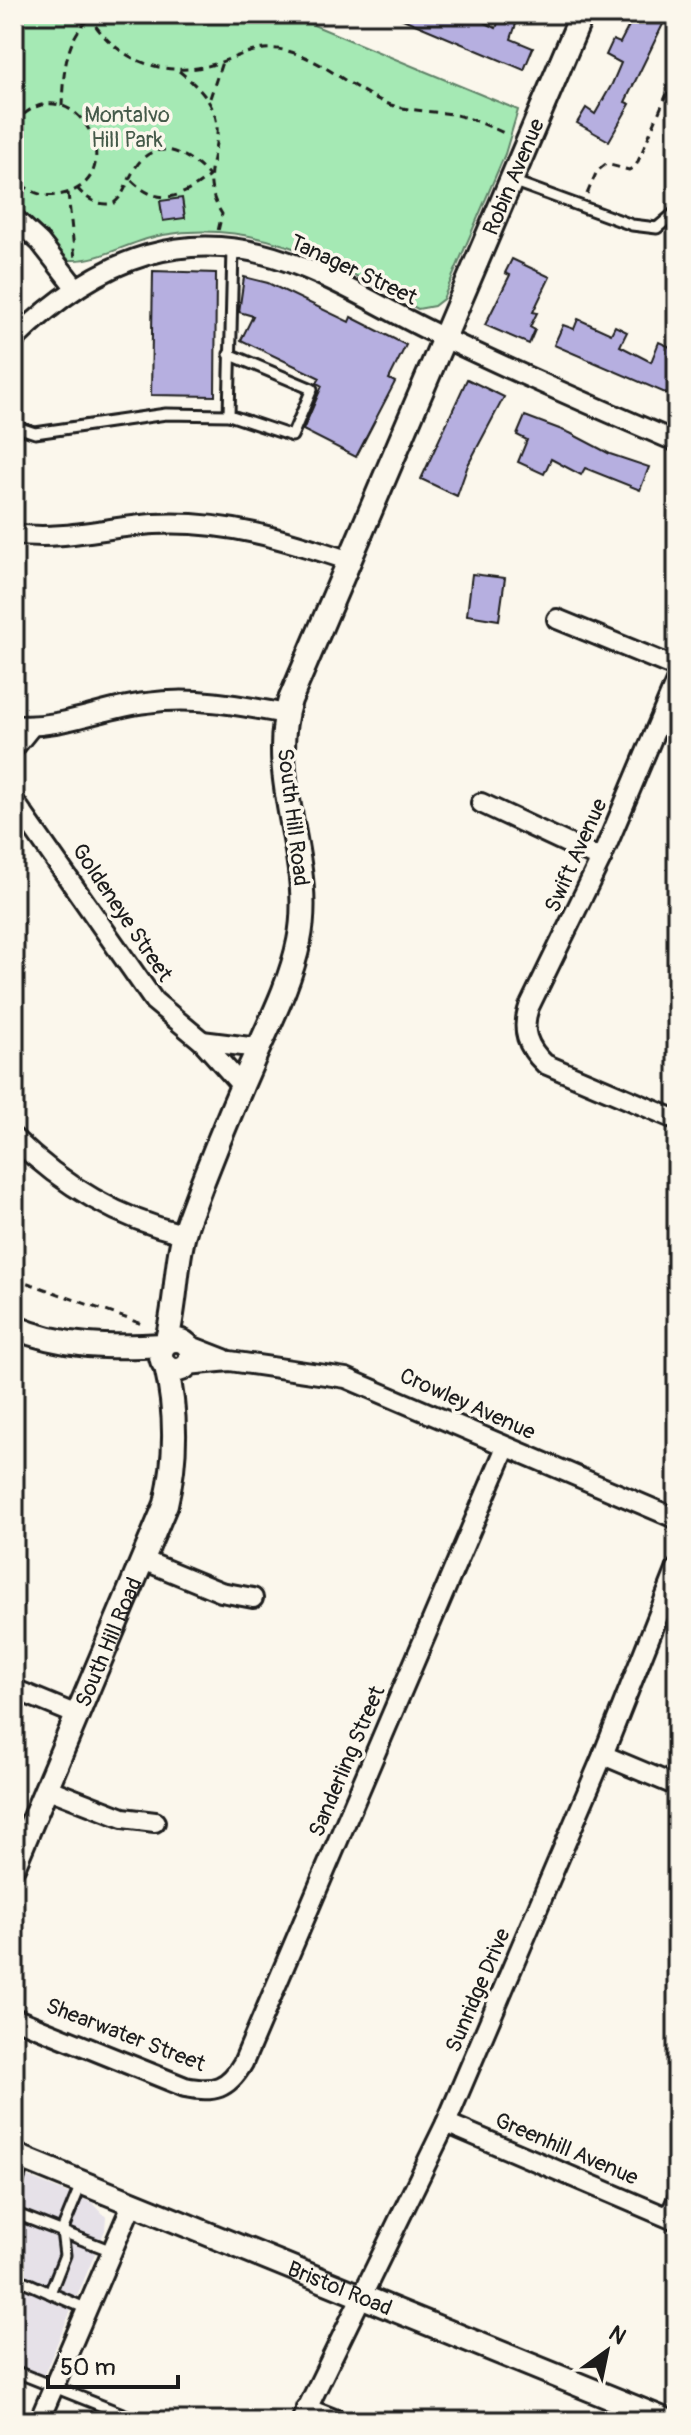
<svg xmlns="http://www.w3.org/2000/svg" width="691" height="2435" font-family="Pangolin,sans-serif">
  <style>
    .built { fill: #e6e1e8 }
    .green { fill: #a5e9b4; stroke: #608268; stroke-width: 2 }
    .building { fill: #b6afe0; stroke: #1c1c1c; stroke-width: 2 }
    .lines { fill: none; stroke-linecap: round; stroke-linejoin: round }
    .service-casing { stroke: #1c1c1c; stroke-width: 15 }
    .minor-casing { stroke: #1c1c1c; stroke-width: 24 }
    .tertiary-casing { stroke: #1c1c1c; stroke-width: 28 }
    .path { stroke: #1c1c1c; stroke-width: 3; stroke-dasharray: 8 6; stroke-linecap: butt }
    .service { stroke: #fbf7ec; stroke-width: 9 }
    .minor { stroke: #fbf7ec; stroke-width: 18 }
    .tertiary { stroke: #fbf7ec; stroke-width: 22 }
    .labels { text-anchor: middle; stroke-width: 7; stroke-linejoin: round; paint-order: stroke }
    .park-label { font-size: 22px; fill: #455a4a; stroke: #fbf7ec }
    .street-label { font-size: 22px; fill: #1c1c1c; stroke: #fbf7ec }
  </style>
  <rect width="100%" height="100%" fill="#fbf7ec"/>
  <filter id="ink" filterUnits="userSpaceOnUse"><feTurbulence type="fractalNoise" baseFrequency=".0125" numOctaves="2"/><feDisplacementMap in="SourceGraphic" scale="16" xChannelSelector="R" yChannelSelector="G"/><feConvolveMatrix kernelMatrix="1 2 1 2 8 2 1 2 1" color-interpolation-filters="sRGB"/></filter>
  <g filter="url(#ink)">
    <!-- built -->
    <path class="built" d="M14,2172L93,2203L106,2217L105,2230L43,2377L14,2364Z"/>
    <!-- green -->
    <path class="green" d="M14,14H287L518,110L505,154L443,299L434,306L418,309C336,265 260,218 163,235C131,240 101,262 69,260L14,202Z"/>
    <!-- building -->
    <g class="building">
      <path d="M391,14H468L496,28L500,18L516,24L511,39L533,48L524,70Z"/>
      <path d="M635,14H668L625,102L630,104L609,141L577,123L586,108L595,114L612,84L621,63L606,55L613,40L620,43Z"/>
      <path d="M182,198L185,218L163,221L160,201Z"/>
      <path d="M512,259L550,277L533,312L537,313L530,327L535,330L529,344L485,325L510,275L505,273Z"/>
      <path d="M153,271L216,273L215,396L151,395Z"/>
      <path d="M244,277L268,283L349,322L351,317L406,345L389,379L395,382L356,457L303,430L322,386L317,383L320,378L241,340L253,316L239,312Z"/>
      <path d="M578,319L611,334L615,326L627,332L620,346L651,362L659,342L677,350V398L554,345L563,325L574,329Z"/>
      <path d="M467,379L504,397L468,465L457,496L421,479Z"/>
      <path d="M525,416L570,433L610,454L649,467L640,490L585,468L581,475L551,459L544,474L518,462L527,440L517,435Z"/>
      <path d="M472,574L505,578L499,620L467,615Z"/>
    </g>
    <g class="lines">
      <defs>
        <g id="service">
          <path d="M512,181L632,225L657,228L677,211"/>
          <path d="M229,415L292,436L312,389L229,354"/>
          <path d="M14,426L35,433L166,414L229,415L233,249"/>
          <path d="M82,2182L62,2231L65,2255L50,2293L87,2309"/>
          <path d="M14,2192L25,2161"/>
          <path d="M14,2213L112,2251"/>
          <path d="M14,2277L50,2293"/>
          <path d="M14,2371L140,2421"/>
        </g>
        <g id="minor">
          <path d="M14,218L40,242L75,287"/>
          <path d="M14,340C97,258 190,219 304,268C349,286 390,312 434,333C514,372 595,407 677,442"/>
          <path d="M14,534C62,541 106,527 154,524C223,520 285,539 350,561"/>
          <path d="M557,619L677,668"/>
          <path d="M677,679L601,859L529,1007C521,1030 527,1047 545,1064L677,1120"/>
          <path d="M14,725C58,730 102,708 146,703C194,696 239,705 286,714"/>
          <path d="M14,748L31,727"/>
          <path d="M14,801L154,1001L202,1041L242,1086"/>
          <path d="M481,803L601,859"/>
          <path d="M202,1041L258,1048"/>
          <path d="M14,1138C62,1185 117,1218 183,1234"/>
          <path d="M188,1345L224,1359"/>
          <path d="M187,1365L230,1361L346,1378L677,1519"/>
          <path d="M143,1560L221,1592L253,1598"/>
          <path d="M14,1689L77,1715"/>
          <path d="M603,1755L677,1786"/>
          <path d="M46,1788L123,1818L155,1822"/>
          <path d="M14,2018L185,2087C214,2093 228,2089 243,2063L506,1447"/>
          <path d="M446,2123L669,2218L677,2200"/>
          <path d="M306,2408L339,2421"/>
          <path d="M39,2421L133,2202"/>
          <path d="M301,2421L446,2123L603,1755L677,1568"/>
        </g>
        <g id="tertiary">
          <path d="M14,1327C62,1348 113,1348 164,1345"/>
          <circle cx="176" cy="1355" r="15"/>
          <path id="s1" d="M166,1343C178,1302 174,1258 189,1218C208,1166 229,1115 251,1065C269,1024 290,985 299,941C316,860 265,780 290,700L582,14"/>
          <path id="s2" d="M14,1865L166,1504C177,1457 177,1413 166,1366"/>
          <path id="s3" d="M14,2155L668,2421"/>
        </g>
      </defs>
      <!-- service casing -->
      <use href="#service" class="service-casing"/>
      <!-- minor casing -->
      <use href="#minor" class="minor-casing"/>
      <!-- tertiary casing -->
      <use href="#tertiary" class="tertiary-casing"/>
      <!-- path -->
      <g class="path">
        <path d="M88,14C115,62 167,80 218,63C239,56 260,45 283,50C323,58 352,91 391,105C410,111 431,111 451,114C472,118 489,126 508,135"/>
        <path d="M179,71C257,132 185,157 222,214L218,231"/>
        <path d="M210,98L222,62"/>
        <path d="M62,106C63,77 65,38 90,18"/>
        <path d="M14,124C73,55 140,184 57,195C40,198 24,189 14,176"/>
        <path d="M77,188C86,199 100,207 114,203C125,194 127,181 134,170C154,134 189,153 209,176C181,199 158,207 130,179"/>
        <path d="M68,193L75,259"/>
        <path d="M587,194L597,171L606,164L629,170L636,166L677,70"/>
        <path d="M14,1278L145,1325"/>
      </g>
      <!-- service -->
      <use href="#service" class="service"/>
      <!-- minor -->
      <use href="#minor" class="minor"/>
      <!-- tertiary -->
      <use href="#tertiary" class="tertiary"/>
    </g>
  </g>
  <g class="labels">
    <!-- park labels -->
    <g class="park-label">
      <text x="127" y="122">Montalvo<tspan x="127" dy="25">Hill Park</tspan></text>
    </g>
    <!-- street labels -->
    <g class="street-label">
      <text dy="8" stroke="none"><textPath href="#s1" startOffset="1238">Robin Avenue</textPath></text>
      <text transform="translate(354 269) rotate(25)" y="8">Tanager Street</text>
      <text transform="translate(294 817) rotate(83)" y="8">South Hill Road</text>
      <text transform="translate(575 855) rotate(-66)" y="8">Swift Avenue</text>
      <text transform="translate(123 912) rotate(56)" y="8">Goldeneye Street</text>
      <text transform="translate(468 1403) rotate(24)" y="8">Crowley Avenue</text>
      <text dy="8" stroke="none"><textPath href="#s2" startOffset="242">South Hill Road</textPath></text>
      <text transform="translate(346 1761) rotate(-67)" y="8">Sanderling Street</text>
      <text transform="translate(477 1990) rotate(-67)" y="8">Sunridge Drive</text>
      <text transform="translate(126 2034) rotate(21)" y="8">Shearwater Street</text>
      <text transform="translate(567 2148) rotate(23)" y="8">Greenhill Avenue</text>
      <text dy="8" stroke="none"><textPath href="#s3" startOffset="352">Bristol Road</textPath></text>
    </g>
  </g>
  <!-- margin -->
  <rect width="691" height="2435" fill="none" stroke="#fbf7ec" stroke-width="48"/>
  <rect x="24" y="24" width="643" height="2387" fill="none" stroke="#1c1c1c" stroke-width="3" filter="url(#ink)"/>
  <!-- north arrow -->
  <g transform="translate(607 2351) rotate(33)" stroke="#fbf7ec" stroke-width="6" paint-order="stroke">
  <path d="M0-6L14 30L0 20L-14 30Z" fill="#1c1c1c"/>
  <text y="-12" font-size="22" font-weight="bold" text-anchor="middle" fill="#1c1c1c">N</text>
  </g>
  <!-- scale -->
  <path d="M48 2375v12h130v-12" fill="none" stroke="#1c1c1c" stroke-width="4"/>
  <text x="60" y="2375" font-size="24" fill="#1c1c1c" stroke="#fbf7ec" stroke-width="6" paint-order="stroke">50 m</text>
</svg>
